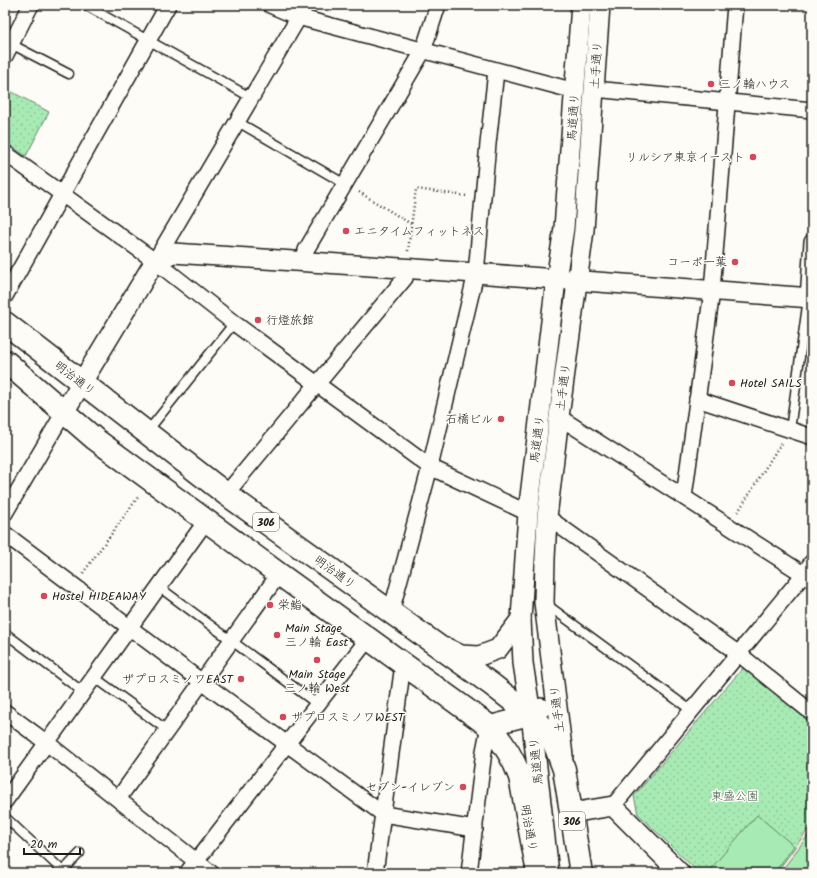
<svg xmlns="http://www.w3.org/2000/svg" width="817" height="878" font-family="Kalam,'Klee One',sans-serif">
  <style>
    .built { fill: #fcece8 }
    .grass { fill: url(#grass-dots); stroke: #628368 }
    .garden { fill: #a8eab4; stroke: #628368 }
    .lines { fill: none; stroke-linecap: round; stroke-linejoin: round }
    .service-casing { stroke: #1c1c1c; stroke-width: 11 }
    .minor-casing { stroke: #1c1c1c; stroke-width: 18 }
    .tertiary-casing { stroke: #1c1c1c; stroke-width: 22 }
    .primary-casing { stroke: #1c1c1c; stroke-width: 25 }
    .path { stroke: #1c1c1c; stroke-width: 2.5; stroke-dasharray: 1 3; stroke-linecap: butt }
    .service { stroke: #fdfcf7; stroke-width: 8 }
    .minor { stroke: #fdfcf7; stroke-width: 15 }
    .tertiary { stroke: #fdfcf7; stroke-width: 19 }
    .primary { stroke: #fdfcf7; stroke-width: 22 }
    .poi-dot { fill: #d1495b; stroke: #fdfcf7; stroke-width: 1.5 }
    .labels { text-anchor: middle; stroke-width: 3; stroke-linejoin: round; paint-order: stroke }
    .shield { fill: #fdfcf7; stroke: #605f5e; stroke-width: 1 }
    .shield-label { font-size: 11px; font-weight: bold; fill: #1c1c1c }
    .street-label { font-size: 12px; fill: #1c1c1c; stroke: #fdfcf7 }
    .poi-label { font-size: 12px; fill: #1c1c1c; stroke: #fdfcf7; text-anchor: start }
    .park-label { font-size: 12px; fill: #465a4a; stroke: #fdfcf7 }
  </style>
  <defs>
    <pattern id="grass-dots" width="8" height="8" patternUnits="userSpaceOnUse"><rect width="8" height="8" fill="#a8eab4"/><path d="M2 2h.1M6 6h.1" fill="none" stroke="#90c89a" stroke-width="1.8" stroke-linecap="round"/></pattern>
  </defs>
  <rect width="100%" height="100%" fill="#fdfcf7"/>
  <filter id="ink" filterUnits="userSpaceOnUse"><feTurbulence type="fractalNoise" baseFrequency=".025" numOctaves="2"/><feDisplacementMap in="SourceGraphic" scale="8" xChannelSelector="R" yChannelSelector="G"/><feConvolveMatrix kernelMatrix="1 2 1 2 8 2 1 2 1" color-interpolation-filters="sRGB"/></filter>
  <g filter="url(#ink)">
    <!-- built -->
    <path class="built" d="M812,824V873H776Z"/>
    <!-- grass -->
    <g class="grass">
      <path d="M5,88L49,112L26,156L5,142Z"/>
      <path d="M745,668L812,723V824L776,873H699L638,814L634,796L742,669Z"/>
    </g>
    <!-- garden -->
    <g class="garden">
      <path d="M757,815L794,846L774,873H707Z"/>
      <path d="M812,830V873H780Z"/>
    </g>
    <g class="lines">
      <defs>
        <g id="service">
          <path d="M85,5L252,98"/>
          <path d="M11,44L69,74"/>
          <path d="M238,122L345,184"/>
          <path d="M790,430L808,298"/>
          <path d="M147,432L234,323"/>
          <path d="M159,587L317,704"/>
          <path d="M546,604L692,711"/>
          <path d="M5,633L83,692"/>
          <path d="M94,677L167,730"/>
          <path d="M5,817L65,873"/>
          <path d="M61,873L80,853"/>
        </g>
        <g id="minor">
          <path d="M270,5L298,17L575,91"/>
          <path d="M5,56L31,5"/>
          <path d="M594,89L812,110"/>
          <path d="M5,153L155,261L234,323L430,467L528,513"/>
          <path d="M155,261L306,5"/>
          <path d="M304,261L306,250L423,51L438,5"/>
          <path d="M5,296L168,5"/>
          <path d="M808,298L812,242"/>
          <path d="M697,399L812,437"/>
          <path d="M559,417L811,579"/>
          <path d="M226,494L405,278L406,268"/>
          <path d="M684,497L712,291L735,5"/>
          <path d="M5,513L64,412"/>
          <path d="M547,517L739,654L812,713"/>
          <path d="M5,534L202,682L383,814L475,829"/>
          <path d="M391,612L430,467L476,273L488,144L496,71"/>
          <path d="M5,712L47,743L211,873"/>
          <path d="M118,799L279,574"/>
          <path d="M5,801L206,521"/>
          <path d="M613,806L804,574L812,562"/>
          <path d="M187,873L368,639"/>
          <path d="M375,873L403,664"/>
          <path d="M469,873L484,751L489,726"/>
        </g>
        <g id="tertiary">
          <path d="M64,412L155,261L173,253L476,273L812,298"/>
          <path d="M447,648L461,655L479,656L498,649L521,619"/>
          <path d="M489,726L531,715L541,708"/>
          <path d="M563,756L544,602L545,559L547,517L559,417L584,230L600,5"/>
          <path d="M571,813L613,806L680,873"/>
          <path d="M549,873L531,715L523,663L521,619L528,513L556,280L564,228L581,5"/>
        </g>
        <g id="primary">
          <path d="M5,323L226,494L491,684L531,715L553,740L564,769L581,873"/>
          <path d="M5,361L95,439L279,574L489,726C503,742 513,757 520,777L538,873"/>
        </g>
      </defs>
      <!-- service casing -->
      <use href="#service" class="service-casing"/>
      <!-- minor casing -->
      <use href="#minor" class="minor-casing"/>
      <!-- tertiary casing -->
      <use href="#tertiary" class="tertiary-casing"/>
      <!-- primary casing -->
      <use href="#primary" class="primary-casing"/>
      <!-- path -->
      <g class="path">
        <path d="M359,192L411,224"/>
        <path d="M408,251L416,189L467,196"/>
        <path d="M738,512L781,443"/>
        <path d="M83,573L139,496"/>
      </g>
      <!-- service -->
      <use href="#service" class="service"/>
      <!-- minor -->
      <use href="#minor" class="minor"/>
      <!-- tertiary -->
      <use href="#tertiary" class="tertiary"/>
      <!-- primary -->
      <use href="#primary" class="primary"/>
    </g>
  </g>
  <!-- markers -->
  <g class="poi-dot">
    <circle cx="711" cy="84" r="4"/>
    <circle cx="753" cy="157" r="4"/>
    <circle cx="346" cy="231" r="4"/>
    <circle cx="735" cy="262" r="4"/>
    <circle cx="258" cy="320" r="4"/>
    <circle cx="732" cy="383" r="4"/>
    <circle cx="501" cy="419" r="4"/>
    <circle cx="44" cy="596" r="4"/>
    <circle cx="270" cy="605" r="4"/>
    <circle cx="277" cy="635" r="4"/>
    <circle cx="317" cy="660" r="4"/>
    <circle cx="241" cy="679" r="4"/>
    <circle cx="283" cy="717" r="4"/>
    <circle cx="463" cy="787" r="4"/>
  </g>
  <g class="labels">
    <!-- shield labels -->
    <g class="shield">
      <rect x="253" y="513" width="26" height="18" rx="3"/>
      <rect x="559" y="812" width="26" height="18" rx="3"/>
    </g>
    <g class="shield-label">
      <text x="266" y="526">306</text>
      <text x="572" y="825">306</text>
    </g>
    <!-- street labels -->
    <g class="street-label">
      <text transform="translate(596 65) rotate(-86)" y="4">土手通り</text>
      <text transform="translate(573 117) rotate(-86)" y="4">馬道通り</text>
      <text transform="translate(75 378) rotate(38)" y="4">明治通り</text>
      <text transform="translate(563 387) rotate(-83)" y="4">土手通り</text>
      <text transform="translate(537 439) rotate(-83)" y="4">馬道通り</text>
      <text transform="translate(335 572) rotate(36)" y="4">明治通り</text>
      <text transform="translate(557 709) rotate(-97)" y="4">土手通り</text>
      <text transform="translate(536 761) rotate(-96)" y="4">馬道通り</text>
      <text transform="translate(529 828) rotate(80)" y="4">明治通り</text>
    </g>
    <!-- poi labels -->
    <g class="poi-label">
      <text x="719" y="88">三ノ輪ハウス</text>
      <text x="745" y="161" text-anchor="end">リルシア東京イースト</text>
      <text x="354" y="235">エニタイムフィットネス</text>
      <text x="727" y="266" text-anchor="end">コーポ一葉</text>
      <text x="266" y="324">行燈旅館</text>
      <text x="740" y="387">Hotel SAILS</text>
      <text x="493" y="423" text-anchor="end">石橋ビル</text>
      <text x="52" y="600">Hostel HIDEAWAY</text>
      <text x="278" y="609">栄鮨</text>
      <text x="285" y="632">Main Stage<tspan x="285" dy="14">三ノ輪 East</tspan></text>
      <text x="317" y="678" text-anchor="middle">Main Stage<tspan x="317" dy="14">三ノ輪 West</tspan></text>
      <text x="233" y="683" text-anchor="end">ザプロスミノワEAST</text>
      <text x="291" y="721">ザプロスミノワWEST</text>
      <text x="455" y="791" text-anchor="end">セブン-イレブン</text>
    </g>
    <!-- park labels -->
    <g class="park-label">
      <text x="735" y="800">東盛公園</text>
    </g>
  </g>
  <!-- margin -->
  <rect width="817" height="878" fill="none" stroke="#fdfcf7" stroke-width="20"/>
  <rect x="10" y="10" width="797" height="858" fill="none" stroke="#1c1c1c" stroke-width="1.5" filter="url(#ink)"/>
  <!-- scale -->
  <path d="M24 848v6h56v-6" fill="none" stroke="#1c1c1c" stroke-width="2"/>
  <text x="30" y="848" font-size="12" fill="#1c1c1c" stroke="#fdfcf7" stroke-width="3" paint-order="stroke">20 m</text>
</svg>
